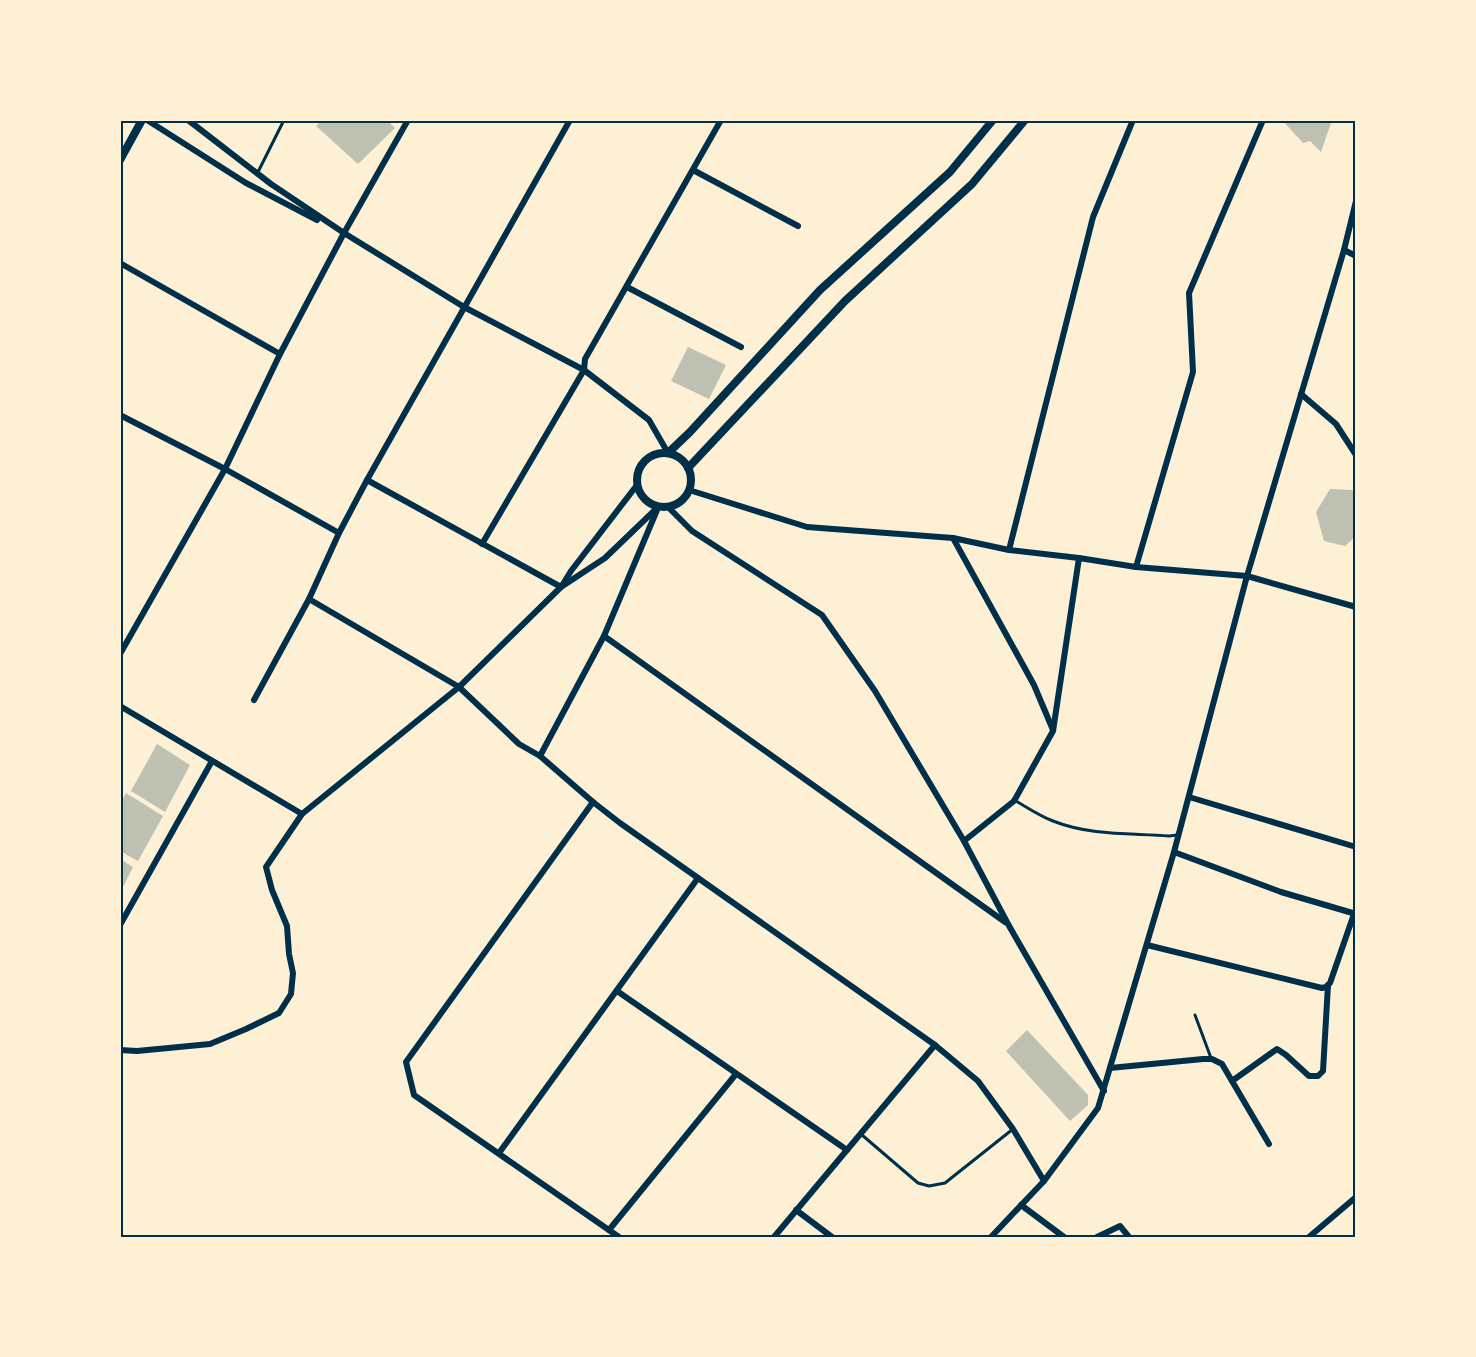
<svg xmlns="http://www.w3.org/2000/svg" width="1476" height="1357" font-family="Inter,sans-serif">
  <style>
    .building { fill: #bec0b2 }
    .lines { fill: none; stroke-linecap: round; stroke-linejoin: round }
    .service { stroke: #003049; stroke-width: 3 }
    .minor { stroke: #003049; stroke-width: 6 }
    .tertiary { stroke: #003049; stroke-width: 8 }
    .neatline { fill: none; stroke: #003049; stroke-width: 2 }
  </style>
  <rect width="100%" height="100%" fill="#fdf0d5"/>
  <!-- building -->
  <g class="building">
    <path d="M322,120H387L395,128L358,164L316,126Z"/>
    <path d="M1282,120H1332L1321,152L1310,141L1303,143Z"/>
    <path d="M688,347L726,365L709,399L671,381Z"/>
    <path d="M1330,489L1352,490L1356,497V536L1345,546L1324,541L1316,512Z"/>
    <path d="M157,744L190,765L165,812L131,791Z"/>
    <path d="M126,793L163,816L138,861L120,851V804Z"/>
    <path d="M120,859L133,867L120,893Z"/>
    <path d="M1027,1030L1088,1095V1105L1070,1121L1006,1051Z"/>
  </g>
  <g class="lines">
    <!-- service -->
    <g class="service">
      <path d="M258,172L284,120"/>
      <path d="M1016,801C1028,808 1040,816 1053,821C1091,836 1130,833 1169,836L1177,835"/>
      <path d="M1195,1015L1211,1058"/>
      <path d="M862,1135L918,1183L929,1186L945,1183L1013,1129"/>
    </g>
    <!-- minor -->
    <g class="minor">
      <path d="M147,120L246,183L317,220"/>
      <path d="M188,120L271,184L344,233L464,307L584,370L649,420L668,453"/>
      <path d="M693,170L798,226"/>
      <path d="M1344,250L1356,256"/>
      <path d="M120,263L280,354"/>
      <path d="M627,287L741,347"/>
      <path d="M1301,394L1336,424L1356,455"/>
      <path d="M120,415L225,469L339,533"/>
      <path d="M367,480L561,587"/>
      <path d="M689,490L807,527L953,538L1009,550L1079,558L1136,567L1247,576L1356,607"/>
      <path d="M668,507L692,531L822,615L875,691L964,841L1008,924L1104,1091"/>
      <path d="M953,538L1034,685L1053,730"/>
      <path d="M482,544L584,370L585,359L721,120"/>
      <path d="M1009,550L1093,217L1133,120"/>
      <path d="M1136,567L1193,372L1189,293L1263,120"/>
      <path d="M563,584L571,571L637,485"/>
      <path d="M309,599L459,687L519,744L540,756L593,802L620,823L935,1045L978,1081L1013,1129L1044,1181"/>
      <path d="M604,636L1005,922"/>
      <path d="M120,654L225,469L280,354L344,233L408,120"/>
      <path d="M254,700L309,599L339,533L367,480L570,120"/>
      <path d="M120,706L302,814"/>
      <path d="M540,756L604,636L657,510"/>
      <path d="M1189,797L1356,847"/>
      <path d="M593,802L406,1062L414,1095L619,1237"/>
      <path d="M964,841L1014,801L1053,731L1079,558"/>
      <path d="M1174,852L1281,892L1356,914"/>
      <path d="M120,925L212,761"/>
      <path d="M1147,945L1322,988L1326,987L1330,983L1354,914"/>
      <path d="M617,991L847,1150"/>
      <path d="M120,1050L137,1051L210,1044L246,1029L279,1013L291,994L293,973L289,954L287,926L272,890L266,867L302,814L459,687L561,587L605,558L658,507"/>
      <path d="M1110,1068L1203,1059H1212L1222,1064L1269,1144"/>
      <path d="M1232,1081L1277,1049L1286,1055L1309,1076H1318L1323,1071L1328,985"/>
      <path d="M499,1153L698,878"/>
      <path d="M1021,1205L1064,1237"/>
      <path d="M796,1210L832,1237"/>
      <path d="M609,1230L736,1074"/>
      <path d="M774,1237L935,1045"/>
      <path d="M991,1237L1044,1181L1098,1108L1174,852L1247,576L1344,250L1356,201"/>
      <path d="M1097,1237L1120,1226L1129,1237"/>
      <path d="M1309,1237L1356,1197"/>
    </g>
    <!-- tertiary -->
    <g class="tertiary">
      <path d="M120,160L142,120"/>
      <path d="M668,453L690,432L820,290L950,172L993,120"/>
      <circle cx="664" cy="480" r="27"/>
      <path d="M688,468L845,301L972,184L1025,120"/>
    </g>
  </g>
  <!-- border -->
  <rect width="1476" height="1357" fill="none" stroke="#fdf0d5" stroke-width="243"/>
  <rect x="122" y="122" width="1232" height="1114" class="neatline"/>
</svg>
